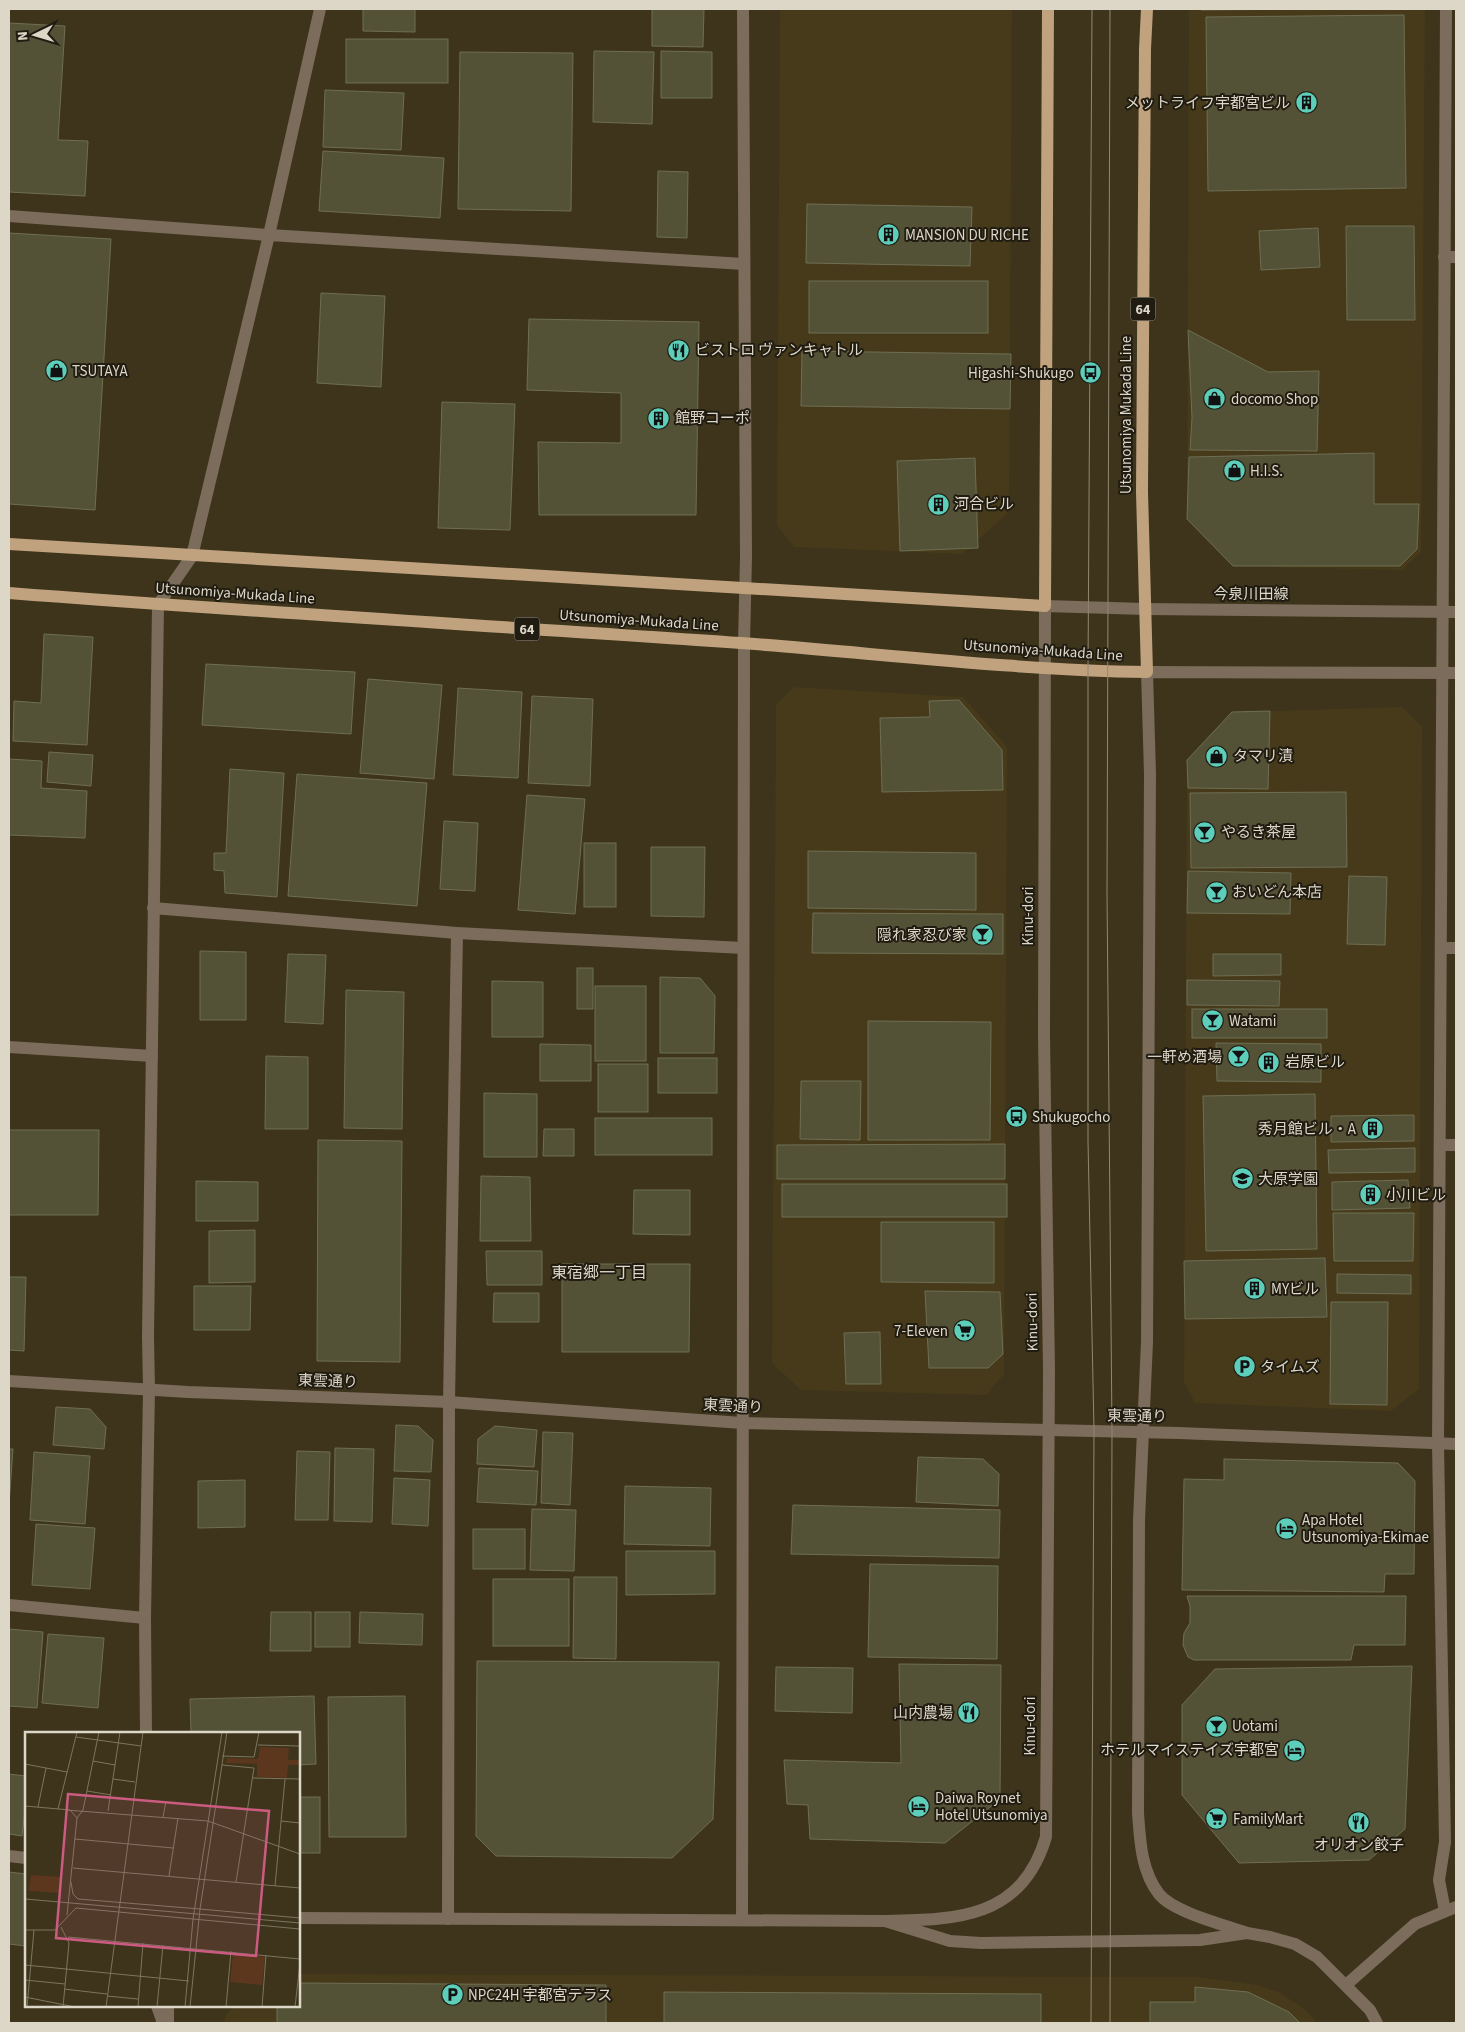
<svg xmlns="http://www.w3.org/2000/svg" width="1465" height="2032" font-family="'Source Sans 3','Noto Sans JP',sans-serif">
  <style>
    .built { fill: #463a1a }
    .building { fill: #535237; stroke: #6f6e53 }
    .lines { fill: none; stroke-linecap: round; stroke-linejoin: round }
    .minor { stroke: #7b6c5b; stroke-width: 12 }
    .major { stroke: #c0a27f; stroke-width: 12 }
    .tram { stroke: #908874; stroke-width: 1 }
    .labels { text-anchor: middle; stroke-width: 4; stroke-linejoin: round; paint-order: stroke }
    .shield { fill: #201c11; stroke: #a49f91; stroke-width: 1 }
    .shield-label { font-size: 14px; font-weight: bold; fill: #ddd7c8 }
    .poi-label { font-size: 15px; fill: #ddd7c8; stroke: #201c11; text-anchor: start }
    .street-label { font-size: 15px; fill: #ddd7c8; stroke: #201c11 }
    .neighbourhood-label { font-size: 16px; fill: #ddd7c8; stroke: #201c11 }
    .inset-road { fill: none; stroke: #7d7560; stroke-width: 1 }
    .view { fill: #cb5b81; fill-opacity: 0.15; stroke: #cb5b81; stroke-width: 2.5 }
    .inset-edge { fill: none; stroke: #ddd7c8; stroke-width: 2.5 }
  </style>
  <rect width="100%" height="100%" fill="#3d341b"/>
  <!-- built -->
  <g class="built">
    <path d="M780,9H1012L1009,512L962,554L794,547L777,525Z"/>
    <path d="M1189,9H1425L1421,552L1402,570L1233,566L1187,519Z"/>
    <path d="M794,687L963,697L1007,747L1004,1374L986,1395L801,1390L772,1363L776,705Z"/>
    <path d="M1402,707L1422,727L1419,1389L1391,1411L1195,1403L1184,1382L1187,760L1232,712Z"/>
    <path d="M299,1974L1197,1977L1258,1985L1280,1993L1306,2010L1317,2023H224L226,2015L234,2006H299Z"/>
  </g>
  <!-- building -->
  <g class="building">
    <path d="M363,9H415V32L363,31Z"/>
    <path d="M652,9H704L703,47L652,46Z"/>
    <path d="M1201,9H1316L1201,10Z"/>
    <path d="M1404,15L1406,188L1208,191L1206,17Z"/>
    <path d="M9,23L65,26L58,140L88,141L85,196L9,192Z"/>
    <rect x="346" y="39" width="102" height="44"/>
    <path d="M594,51L654,52L652,124L593,122Z"/>
    <path d="M661,51L712,52V98H661Z"/>
    <path d="M460,52L573,53L571,211L458,209Z"/>
    <path d="M325,90L404,93L401,150L323,147Z"/>
    <path d="M323,151L444,158L440,218L319,211Z"/>
    <path d="M658,171L688,172L687,238L657,237Z"/>
    <path d="M807,204L972,207L970,266L806,263Z"/>
    <path d="M1346,226H1414L1415,320H1347Z"/>
    <path d="M1318,228L1320,267L1261,270L1259,231Z"/>
    <path d="M9,233L111,239L95,510L9,504Z"/>
    <rect x="809" y="281" width="179" height="52"/>
    <path d="M321,293L385,296L381,387L317,383Z"/>
    <path d="M529,319L699,322L696,515H539L538,442L621,443V393L527,390Z"/>
    <path d="M1188,330L1268,372L1319,371L1317,451L1190,450L1192,418Z"/>
    <path d="M802,351L1011,354L1010,409L801,406Z"/>
    <path d="M442,402L515,404L510,530L438,528Z"/>
    <path d="M1374,453V504H1419L1417,549L1400,566H1233L1187,519L1189,457Z"/>
    <path d="M975,458L978,548L900,551L897,461Z"/>
    <path d="M44,634L93,637L87,745L13,741L14,701L41,703Z"/>
    <path d="M206,664L355,672L351,734L202,725Z"/>
    <path d="M368,679L442,685L434,779L360,773Z"/>
    <path d="M458,688L522,692L518,778L453,775Z"/>
    <path d="M532,696L593,699L590,786L528,783Z"/>
    <path d="M959,700L1002,750L1003,790L882,792L880,718L930,717L929,701Z"/>
    <path d="M1270,711L1268,789L1188,788L1187,760L1232,712Z"/>
    <path d="M49,752L93,755L91,786L47,782Z"/>
    <path d="M9,759L42,761L41,788L87,791L85,838L9,835Z"/>
    <path d="M230,769L284,773L277,897L225,893L224,871L214,870V853H226Z"/>
    <path d="M297,774L427,783L417,906L288,896Z"/>
    <path d="M1346,792L1347,867L1191,868L1190,793Z"/>
    <path d="M527,795L585,799L575,914L518,910Z"/>
    <path d="M444,821L478,823L475,891L440,889Z"/>
    <rect x="584" y="843" width="32" height="64"/>
    <path d="M651,847H705L704,917L651,916Z"/>
    <path d="M808,851L976,853V910L808,908Z"/>
    <path d="M1188,871L1291,873L1290,914L1187,913Z"/>
    <path d="M1349,876L1387,877L1385,945L1347,944Z"/>
    <path d="M813,913L1003,914V954L812,953Z"/>
    <path d="M200,951L246,952V1020H200Z"/>
    <path d="M288,954L326,955L323,1024L285,1022Z"/>
    <path d="M1213,954H1281V975L1213,976Z"/>
    <rect x="577" y="968" width="16" height="41"/>
    <path d="M660,977L700,978L715,996L714,1053H660Z"/>
    <path d="M1187,980L1280,981L1279,1006L1187,1005Z"/>
    <path d="M492,981L543,982V1037H492Z"/>
    <rect x="595" y="986" width="51" height="75"/>
    <path d="M346,990L404,992L402,1129L344,1128Z"/>
    <rect x="1192" y="1009" width="135" height="29"/>
    <path d="M868,1021L991,1022L990,1140H868Z"/>
    <path d="M1216,1043L1321,1044V1082L1217,1081Z"/>
    <path d="M540,1044L591,1045V1081H540Z"/>
    <path d="M266,1056L308,1057V1129H265Z"/>
    <rect x="658" y="1058" width="59" height="35"/>
    <rect x="598" y="1064" width="50" height="48"/>
    <path d="M801,1081H861L860,1140L800,1139Z"/>
    <path d="M484,1093L537,1094V1157H484Z"/>
    <path d="M1315,1094L1317,1249L1206,1251L1203,1096Z"/>
    <path d="M1414,1115V1141L1331,1142V1116Z"/>
    <rect x="595" y="1118" width="117" height="37"/>
    <path d="M544,1129H574V1156H543Z"/>
    <path d="M9,1130H99L98,1215H9Z"/>
    <path d="M318,1140L402,1141L400,1362L317,1361Z"/>
    <path d="M1005,1144V1179H777V1145Z"/>
    <path d="M1415,1148V1172L1329,1173L1328,1150Z"/>
    <path d="M481,1176L530,1177L531,1241H480Z"/>
    <path d="M1408,1180L1410,1208L1332,1210V1182Z"/>
    <path d="M196,1181L258,1182V1221H196Z"/>
    <rect x="782" y="1184" width="225" height="33"/>
    <path d="M634,1190H690V1235L633,1234Z"/>
    <path d="M1333,1213H1414L1413,1261H1334Z"/>
    <path d="M881,1222H994V1283L881,1282Z"/>
    <path d="M255,1230V1282L209,1283V1231Z"/>
    <path d="M486,1251H542V1285H487Z"/>
    <path d="M1325,1258L1327,1317L1185,1319L1184,1261Z"/>
    <path d="M562,1264H690L689,1352H562Z"/>
    <path d="M1337,1274L1411,1275V1294L1337,1293Z"/>
    <path d="M9,1277H26L24,1351L9,1350Z"/>
    <path d="M194,1286H251L250,1330H194Z"/>
    <path d="M925,1291L1000,1292L1003,1354L988,1368H929Z"/>
    <path d="M494,1293H539V1322H493Z"/>
    <path d="M1331,1302H1388L1387,1405L1330,1404Z"/>
    <path d="M880,1332L881,1384H846L844,1333Z"/>
    <path d="M56,1407L90,1409L106,1427L104,1449L53,1445Z"/>
    <path d="M396,1425L418,1426L433,1440L431,1472L394,1471Z"/>
    <path d="M495,1426L537,1430L534,1467L477,1464L478,1439Z"/>
    <path d="M543,1432L573,1433L570,1505L541,1503Z"/>
    <path d="M335,1448L374,1449L372,1522L334,1521Z"/>
    <path d="M9,1449H13L9,1505Z"/>
    <path d="M297,1451L330,1452L328,1520H295Z"/>
    <path d="M34,1452L90,1456L85,1524L30,1520Z"/>
    <path d="M918,1457L983,1459L999,1474L998,1506L916,1502Z"/>
    <path d="M1224,1459L1398,1463L1415,1481L1414,1574H1385L1384,1592L1182,1590L1184,1479L1224,1480Z"/>
    <path d="M479,1468L538,1471L536,1505L477,1502Z"/>
    <path d="M394,1478L430,1480L428,1526L392,1524Z"/>
    <path d="M245,1480V1527L198,1528V1481Z"/>
    <path d="M625,1486L711,1488L710,1546L624,1544Z"/>
    <path d="M793,1505L1000,1510L999,1558L791,1554Z"/>
    <path d="M532,1509L576,1510L574,1571L530,1570Z"/>
    <path d="M36,1524L95,1528L90,1589L32,1585Z"/>
    <rect x="473" y="1529" width="52" height="40"/>
    <path d="M626,1551H715V1594L626,1595Z"/>
    <path d="M870,1564L998,1566L997,1659L868,1657Z"/>
    <path d="M574,1577H617L616,1659L573,1658Z"/>
    <rect x="493" y="1579" width="76" height="67"/>
    <path d="M1187,1596H1406L1405,1645H1354L1351,1660H1194L1188,1657L1183,1645L1184,1633L1190,1623V1606Z"/>
    <path d="M271,1612H311V1651H270Z"/>
    <rect x="315" y="1612" width="35" height="35"/>
    <path d="M360,1612L423,1614L422,1645L359,1643Z"/>
    <path d="M9,1629L43,1632L37,1708L9,1706Z"/>
    <path d="M48,1634L104,1638L98,1708L42,1703Z"/>
    <path d="M477,1661L719,1662L713,1819L672,1858L496,1856L476,1836Z"/>
    <path d="M899,1664L1001,1665L1000,1799L945,1843L810,1839L808,1805L787,1804L784,1760L901,1763Z"/>
    <path d="M1412,1666L1405,1829L1369,1860L1239,1863L1182,1795V1705L1215,1669Z"/>
    <path d="M776,1667L853,1668L852,1713L775,1711Z"/>
    <path d="M314,1696L316,1764L299,1765V1733H191L190,1699Z"/>
    <path d="M405,1696L406,1837H329L328,1697Z"/>
    <path d="M9,1774L26,1776V1801L22,1836L9,1834Z"/>
    <rect x="299" y="1797" width="21" height="56"/>
    <path d="M9,1872L26,1874V1946L9,1944Z"/>
    <path d="M299,1983L606,1985V2023H277V2006H299Z"/>
    <path d="M1195,1987L1248,1992L1289,2012L1300,2023H1150V2002H1195Z"/>
    <path d="M664,1992L1041,1994V2023H664Z"/>
  </g>
  <g class="lines">
    <!-- minor -->
    <g class="minor">
      <path d="M9,216L269,235L744,264"/>
      <path d="M1444,257H1456"/>
      <path d="M153,908L457,933L743,948"/>
      <path d="M1441,948H1456"/>
      <path d="M9,1047L152,1056"/>
      <path d="M1440,1145H1456"/>
      <path d="M9,1381L188,1392L449,1402L742,1423L1179,1433L1456,1444"/>
      <path d="M9,1605L145,1618"/>
      <path d="M146,1733L145,1618L149,1390L148,1336L158,605L192,556L269,235L320,9"/>
      <path d="M9,1856L26,1858"/>
      <path d="M1445,1911L1439,1880L1445,1842L1438,1444L1446,9"/>
      <path d="M299,1918L885,1921L950,1941L981,1943L1200,1940L1247,1933L1270,1937L1295,1944L1317,1957L1370,2010L1377,2023"/>
      <path d="M448,1919L449,1402L457,933"/>
      <path d="M742,1919L744,643L746,557L743,9"/>
      <path d="M885,1921C958,1920 1022,1918 1046,1837L1049,1371L1044,1036L1045,606L1145,609L1456,612"/>
      <path d="M1247,1933C1225,1925 1173,1912 1159,1894C1141,1871 1140,1840 1138,1813L1139,1520L1147,1342L1150,774L1147,672L1456,673"/>
      <path d="M1346,1985L1415,1924L1456,1907"/>
      <path d="M157,2006L163,2023"/>
      <path d="M168,2006V2023"/>
    </g>
    <!-- major -->
    <g class="major">
      <path d="M9,544L1045,606L1048,9"/>
      <path d="M9,593C253,612 497,626 741,643C876,653 1011,670 1147,672L1142,492L1145,49L1147,9"/>
    </g>
    <!-- tram -->
    <g class="tram">
      <path d="M1110,9L1107,892L1112,1431L1110,2023"/>
      <path d="M1091,2023L1094,1431L1088,1141V671L1092,9"/>
    </g>
  </g>
  <!-- icons -->
  <defs>
    <symbol id="building-disc" viewBox="-11 -11 22 22"><circle r="9.5" fill="#5dceba" stroke="#201c11"/><path d="M-4-6H4V6H1V3H-1V6H-4ZM-2.5-4.3h1.7v1.8h-1.7ZM.8-4.3h1.7v1.8H.8ZM-2.5-1h1.7V.8h-1.7ZM.8-1h1.7V.8H.8Z" fill="#111"/></symbol>
    <symbol id="restaurant-disc" viewBox="-11 -11 22 22"><circle r="9.5" fill="#5dceba" stroke="#201c11"/><path d="M-5-6h1v4h1v-4h1v4h1v-4h1v5L-1.5 .5V6h-2V.5L-5-1ZM5-6V6H3V1.5H1.5Q1.5-4 5-6Z" fill="#111"/></symbol>
    <symbol id="shop-disc" viewBox="-11 -11 22 22"><circle r="9.5" fill="#5dceba" stroke="#201c11"/><path d="M-5-2.5h2.3a2.7 3.5 0 0 1 5.4 0H5L5.5 6h-11ZM-1.5-2.5h3a1.5 2.3 0 0 0-3 0Z" fill="#111"/></symbol>
    <symbol id="bus-disc" viewBox="-11 -11 22 22"><circle r="9.5" fill="#5dceba" stroke="#201c11"/><path d="M-5-6H5V4H4V6H2V4H-2V6H-4V4H-5ZM-3.5-4V0h7V-4ZM-3.5 1.2v1.5H-2V1.2ZM2 1.2v1.5H3.5V1.2Z" fill="#111"/></symbol>
    <symbol id="bar-disc" viewBox="-11 -11 22 22"><circle r="9.5" fill="#5dceba" stroke="#201c11"/><path d="M-6-5H6L.8 .8V4.5H3.5V6h-7V4.5H-.8V.8Z" fill="#111"/></symbol>
    <symbol id="university-disc" viewBox="-11 -11 22 22"><circle r="9.5" fill="#5dceba" stroke="#201c11"/><path d="M0-5L7-2L0 1L-7-2ZM-4 1L0 2.5L4 1V4Q0 6-4 4Z" fill="#111"/></symbol>
    <symbol id="supermarket-disc" viewBox="-11 -11 22 22"><circle r="9.5" fill="#5dceba" stroke="#201c11"/><path d="M-6-5.5h2.5l.6 2H6L4.5 2H-2.5L-4.4-4H-6ZM-1.5 3.2a1.3 1.3 0 1 0 .1 0ZM3 3.2a1.3 1.3 0 1 0 .1 0Z" fill="#111"/></symbol>
    <symbol id="parking-disc" viewBox="-11 -11 22 22"><circle r="9.5" fill="#5dceba" stroke="#201c11"/><path d="M-3.5-5.5H1a3.5 3.5 0 0 1 0 7H-1V5.5H-3.5ZM-1-3.4V-.6H.8a1.4 1.4 0 0 0 0-2.8Z" fill="#111"/></symbol>
    <symbol id="hotel-disc" viewBox="-11 -11 22 22"><circle r="9.5" fill="#5dceba" stroke="#201c11"/><path d="M-6-4.5h1.5V1H6V5H4.5V3h-9V5H-6ZM-4 0a1.8 1.8 0 1 1 3.6 0ZM.5 0V-2.5h3Q6-2.5 6 0Z" fill="#111"/></symbol>
  </defs>
  <g fill-rule="evenodd">
    <use href="#building-disc" x="1294" y="90" width="25" height="25"/>
    <use href="#building-disc" x="876" y="222" width="25" height="25"/>
    <use href="#restaurant-disc" x="666" y="338" width="25" height="25"/>
    <use href="#shop-disc" x="44" y="358" width="25" height="25"/>
    <use href="#bus-disc" x="1078" y="360" width="25" height="25"/>
    <use href="#shop-disc" x="1202" y="386" width="25" height="25"/>
    <use href="#building-disc" x="646" y="406" width="25" height="25"/>
    <use href="#shop-disc" x="1222" y="458" width="25" height="25"/>
    <use href="#building-disc" x="926" y="492" width="25" height="25"/>
    <use href="#shop-disc" x="1204" y="744" width="25" height="25"/>
    <use href="#bar-disc" x="1192" y="820" width="25" height="25"/>
    <use href="#bar-disc" x="1204" y="880" width="25" height="25"/>
    <use href="#bar-disc" x="970" y="922" width="25" height="25"/>
    <use href="#bar-disc" x="1200" y="1008" width="25" height="25"/>
    <use href="#bar-disc" x="1226" y="1044" width="25" height="25"/>
    <use href="#building-disc" x="1256" y="1050" width="25" height="25"/>
    <use href="#bus-disc" x="1004" y="1104" width="25" height="25"/>
    <use href="#building-disc" x="1360" y="1116" width="25" height="25"/>
    <use href="#university-disc" x="1230" y="1166" width="25" height="25"/>
    <use href="#building-disc" x="1358" y="1182" width="25" height="25"/>
    <use href="#building-disc" x="1242" y="1276" width="25" height="25"/>
    <use href="#supermarket-disc" x="952" y="1318" width="25" height="25"/>
    <use href="#parking-disc" x="1232" y="1354" width="25" height="25"/>
    <use href="#hotel-disc" x="1274" y="1516" width="25" height="25"/>
    <use href="#restaurant-disc" x="956" y="1700" width="25" height="25"/>
    <use href="#bar-disc" x="1204" y="1714" width="25" height="25"/>
    <use href="#hotel-disc" x="1282" y="1738" width="25" height="25"/>
    <use href="#hotel-disc" x="906" y="1794" width="25" height="25"/>
    <use href="#supermarket-disc" x="1204" y="1806" width="25" height="25"/>
    <use href="#restaurant-disc" x="1346" y="1810" width="25" height="25"/>
    <use href="#parking-disc" x="440" y="1982" width="25" height="25"/>
  </g>
  <g class="labels">
    <!-- shield labels -->
    <g class="shield">
      <rect x="1130.5" y="297.5" width="25" height="23" rx="4"/>
      <rect x="514.5" y="617.5" width="25" height="23" rx="4"/>
    </g>
    <g class="shield-label">
      <text x="1143" y="314">64</text>
      <text x="527" y="634">64</text>
    </g>
    <!-- poi labels -->
    <g class="poi-label">
      <text x="1290" y="108" text-anchor="end">メットライフ宇都宮ビル</text>
      <text x="905" y="240">MANSION DU RICHE</text>
      <text x="695" y="355">ビストロ ヴァンキャトル</text>
      <text x="72" y="376">TSUTAYA</text>
      <text x="1074" y="378" text-anchor="end">Higashi-Shukugo</text>
      <text x="1231" y="404">docomo Shop</text>
      <text x="675" y="423">館野コーポ</text>
      <text x="1250" y="476">H.I.S.</text>
      <text x="954" y="509">河合ビル</text>
      <text x="1233" y="761">タマリ漬</text>
      <text x="1221" y="837">やるき茶屋</text>
      <text x="1232" y="897">おいどん本店</text>
      <text x="967" y="940" text-anchor="end">隠れ家忍び家</text>
      <text x="1229" y="1026">Watami</text>
      <text x="1222" y="1062" text-anchor="end">一軒め酒場</text>
      <text x="1285" y="1067">岩原ビル</text>
      <text x="1032" y="1122">Shukugocho</text>
      <text x="1356" y="1134" text-anchor="end">秀月館ビル・A</text>
      <text x="1258" y="1184">大原学園</text>
      <text x="1386" y="1200">小川ビル</text>
      <text x="1271" y="1294">MYビル</text>
      <text x="948" y="1336" text-anchor="end">7-Eleven</text>
      <text x="1260" y="1372">タイムズ</text>
      <text x="1302" y="1525">Apa Hotel<tspan x="1302" dy="17">Utsunomiya-Ekimae</tspan></text>
      <text x="953" y="1718" text-anchor="end">山内農場</text>
      <text x="1232" y="1731">Uotami</text>
      <text x="1279" y="1755" text-anchor="end">ホテルマイステイズ宇都宮</text>
      <text x="935" y="1803">Daiwa Roynet<tspan x="935" dy="17">Hotel Utsunomiya</tspan></text>
      <text x="1233" y="1824">FamilyMart</text>
      <text x="1359" y="1850" text-anchor="middle">オリオン餃子</text>
      <text x="468" y="2000">NPC24H 宇都宮テラス</text>
    </g>
    <!-- street labels -->
    <g class="street-label">
      <text transform="translate(1126 415) rotate(-90)" y="5">Utsunomiya Mukada Line</text>
      <text transform="translate(235 593) rotate(4)" y="5">Utsunomiya-Mukada Line</text>
      <text x="1251" y="599">今泉川田線</text>
      <text transform="translate(639 620) rotate(4)" y="5">Utsunomiya-Mukada Line</text>
      <text transform="translate(1043 650) rotate(4)" y="5">Utsunomiya-Mukada Line</text>
      <text transform="translate(1028 916) rotate(-90)" y="5">Kinu-dori</text>
      <text transform="translate(1032 1322) rotate(-91)" y="5">Kinu-dori</text>
      <text transform="translate(328 1381) rotate(2)" y="5">東雲通り</text>
      <text transform="translate(733 1406) rotate(3)" y="5">東雲通り</text>
      <text transform="translate(1137 1416) rotate(1)" y="5">東雲通り</text>
      <text transform="translate(1030 1726) rotate(-90)" y="5">Kinu-dori</text>
    </g>
    <!-- neighbourhood labels -->
    <g class="neighbourhood-label">
      <text x="599" y="1278">東宿郷一丁目</text>
    </g>
  </g>
  <!-- overview -->
  <g transform="translate(25 1732)">
    <rect width="275" height="275" fill="#3d341b"/>
    <path d="M235,15L264,16L263,28H275V33H263L262,46L232,45V32L201,31L202,26L233,27ZM6,143L37,145L36,161L4,159ZM208,222L240,225L237,253L205,250Z" fill="#5c371d"/>
    <path class="inset-road" d="M197,0L168,187L275,197M202,0L175,177L275,186M51,5L116,14M233,13L275,14M197,24L229,25L234,0M68,29L90,33M0,32L42,40M197,33L229,36L211,150M228,46L275,47M88,47L110,50M62,59L86,63M0,74L45,78L52,86M13,75L21,36M33,77L52,0M41,78L183,89L275,122M83,79L95,0M138,85L141,69M256,89L275,91M50,107L148,116M48,136L275,156M144,144L153,86M46,150L48,162L53,167L175,177L165,275M250,154L260,47M0,167L275,191M42,183L52,86L58,78L74,0M36,195L44,211L38,275M0,198H30L51,176L168,187L160,275M43,205L275,227M0,233L164,249M0,248L40,252M39,257L82,262M82,264L113,267M0,265L50,275M2,275L9,198M81,275L118,0M113,275L118,211M132,275L138,213M201,275L206,219M237,275L241,223M270,275L275,231"/>
    <path class="view" d="M43,62L244,79L231,224L31,206Z"/>
    <rect width="275" height="275" class="inset-edge"/>
  </g>
  <!-- border -->
  <rect width="1465" height="2032" fill="none" stroke="#ddd7c8" stroke-width="20"/>
  <!-- north arrow -->
  <g transform="translate(35 35) rotate(265)" stroke="#201c11" stroke-width="4" paint-order="stroke">
  <path d="M0-4L9 19L0 12L-9 19Z" fill="#ddd7c8"/>
  <text y="-8" font-size="14" font-weight="bold" text-anchor="middle" fill="#ddd7c8">N</text>
  </g>
</svg>
